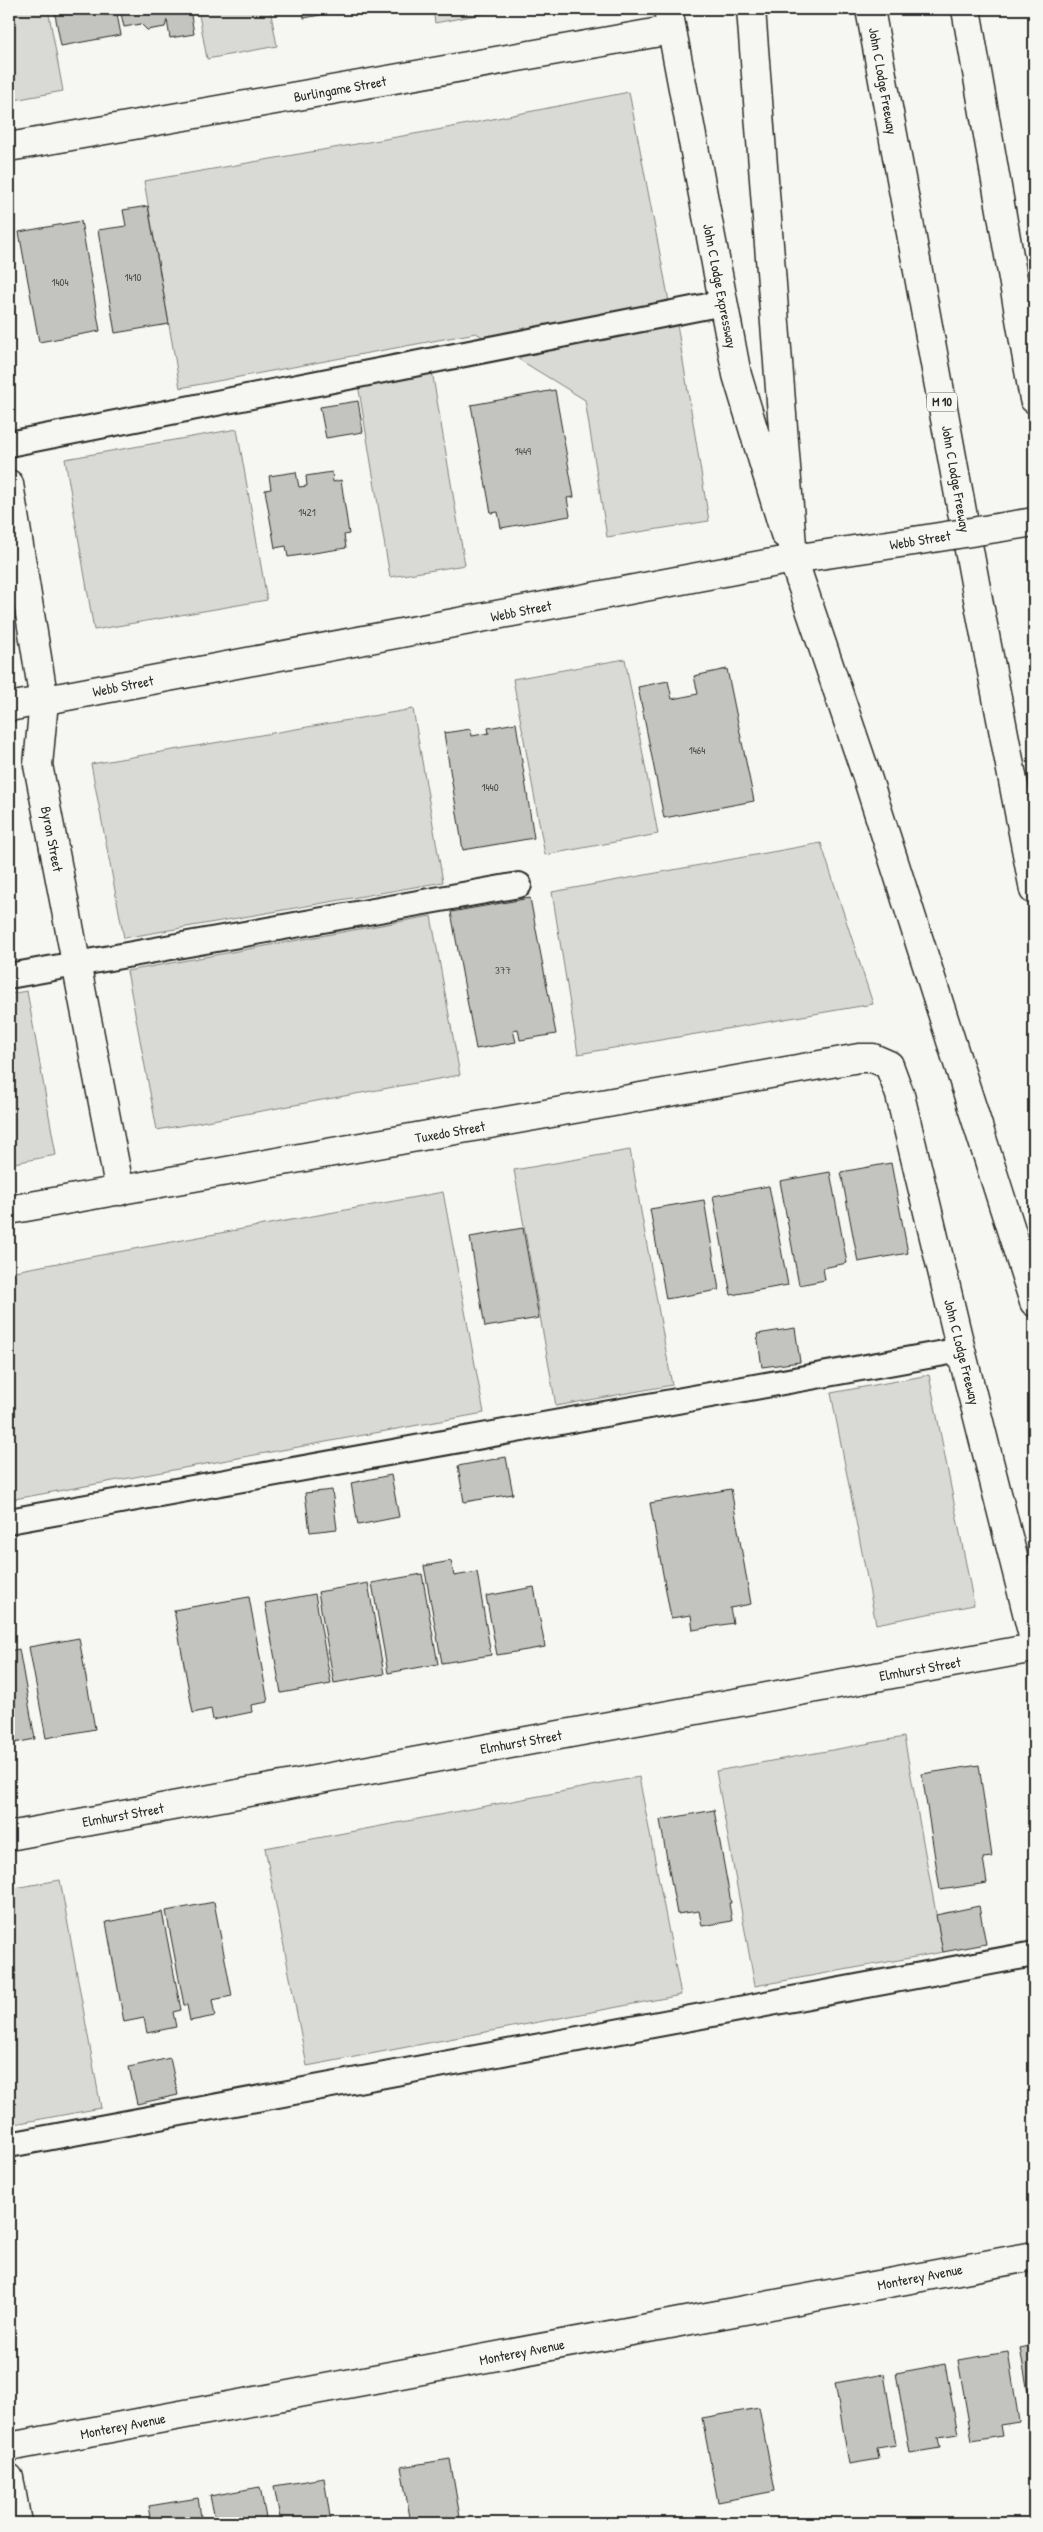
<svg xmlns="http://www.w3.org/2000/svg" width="1043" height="2532" font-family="'Patrick Hand',sans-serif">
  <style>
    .green { fill: #d9d9d5; stroke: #828280 }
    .building { fill: #c3c3c0; stroke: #2b2b2b }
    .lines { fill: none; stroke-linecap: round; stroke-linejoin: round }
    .service-casing { stroke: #2b2b2b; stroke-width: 28 }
    .minor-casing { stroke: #2b2b2b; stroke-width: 31 }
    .tertiary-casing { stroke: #2b2b2b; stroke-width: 31 }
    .motorway-casing { stroke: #2b2b2b; stroke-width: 31 }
    .service { stroke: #f6f6f2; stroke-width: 24 }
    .minor { stroke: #f6f6f2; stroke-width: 28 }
    .tertiary { stroke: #f6f6f2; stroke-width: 28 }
    .motorway { stroke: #f6f6f2; stroke-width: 28 }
    .tertiary-bridge-casing { stroke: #2b2b2b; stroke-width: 31; stroke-linecap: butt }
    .tertiary-bridge { stroke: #f6f6f2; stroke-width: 28 }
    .labels { text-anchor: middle; stroke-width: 4.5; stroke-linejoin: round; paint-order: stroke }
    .number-label { font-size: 11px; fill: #515150 }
    .shield { fill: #f6f6f2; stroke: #686867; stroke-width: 1 }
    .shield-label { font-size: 12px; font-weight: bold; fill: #2b2b2b }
    .street-label { font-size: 14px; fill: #2b2b2b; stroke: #f6f6f2 }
  </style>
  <rect width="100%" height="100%" fill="#f6f6f2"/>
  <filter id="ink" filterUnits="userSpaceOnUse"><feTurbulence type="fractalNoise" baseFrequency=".02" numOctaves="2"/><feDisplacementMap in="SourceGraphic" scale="10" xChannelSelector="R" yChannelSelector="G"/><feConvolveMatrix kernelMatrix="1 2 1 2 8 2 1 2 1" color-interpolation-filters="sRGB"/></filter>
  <g filter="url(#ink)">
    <!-- green -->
    <g class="green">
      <path d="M9,9H48L63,91L9,101Z"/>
      <path d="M198,9H270L277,46L207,59Z"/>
      <path d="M433,9H508L435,23Z"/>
      <path d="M629,92L668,296L672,324H677L709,521L607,537L585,400L476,333L180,388L144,181L437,130Z"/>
      <path d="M432,371L465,565L390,577L358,384Z"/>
      <path d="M237,429L267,600L94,630L65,459Z"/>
      <path d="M625,659L658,834L545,855L513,679Z"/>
      <path d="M413,709L443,882L124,938L91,764Z"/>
      <path d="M821,843L873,1004L578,1054L552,892Z"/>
      <path d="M431,916L460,1075L157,1130L127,971Z"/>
      <path d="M27,991L56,1155L9,1164V994Z"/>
      <path d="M630,1150L672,1385L556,1406L514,1170Z"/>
      <path d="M443,1192L484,1413L9,1500V1272Z"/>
      <path d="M929,1375L974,1605L876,1624L831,1393Z"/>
      <path d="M904,1737L943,1952L755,1986L716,1771Z"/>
      <path d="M639,1777L681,1995L307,2066L265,1848Z"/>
      <path d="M60,1880L101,2108L9,2125V1889Z"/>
    </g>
    <!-- building -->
    <g class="building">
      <path d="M54,9H116L121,35L61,46Z"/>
      <path d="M120,9H190L194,34L170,38L167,20L165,27L147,30L141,24L124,27Z"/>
      <path d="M303,9H340L341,11L304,18Z"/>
      <path d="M148,206L169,324L115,333L98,230L126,226L123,210Z"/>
      <path d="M81,221L100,331L39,342L19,232Z"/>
      <path d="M555,390L574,497L567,498L570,516L501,528L498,512L491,513L471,405Z"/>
      <path d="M358,401L363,432L326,438L320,407Z"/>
      <path d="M296,472L299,487L307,486L306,476L332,472L333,482L341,480L349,534L344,535L346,548L288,557L286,546L275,548L265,490L271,489L269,476Z"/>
      <path d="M727,669L754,801L664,818L638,687L668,681L672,699L698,694L694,676Z"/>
      <path d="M516,723L534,838L463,850L444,733L471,729L472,736L489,733L488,728Z"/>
      <path d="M530,898L556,1034L520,1040L518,1029L513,1030L516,1042L476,1049L451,912Z"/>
      <path d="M891,1163L908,1253L858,1262L841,1172Z"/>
      <path d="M830,1172L847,1263L823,1268L825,1280L799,1285L780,1181Z"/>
      <path d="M769,1186L788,1285L731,1295L713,1196Z"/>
      <path d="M704,1200L719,1290L666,1299L650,1209Z"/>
      <path d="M523,1228L539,1318L485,1327L470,1237Z"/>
      <path d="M795,1328L800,1362L762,1367L757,1334Z"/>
      <path d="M506,1457L513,1494L464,1502L458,1466Z"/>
      <path d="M391,1475L399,1517L358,1525L351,1483Z"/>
      <path d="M731,1489L751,1604L730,1608L733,1623L693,1630L691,1615L671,1618L650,1503Z"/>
      <path d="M332,1490L337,1529L310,1532L305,1493Z"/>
      <path d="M451,1561L454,1576L477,1572L491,1655L442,1663L424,1566Z"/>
      <path d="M422,1574L438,1664L388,1673L372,1583Z"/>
      <path d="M368,1583L384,1674L334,1683L318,1592Z"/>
      <path d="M534,1587L545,1647L497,1655L486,1596Z"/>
      <path d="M315,1594L331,1684L281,1693L265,1603Z"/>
      <path d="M249,1597L268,1702L251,1705L252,1712L213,1720L211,1709L193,1713L174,1610Z"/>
      <path d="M79,1638L95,1729L46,1738L29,1647Z"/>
      <path d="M19,1649L35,1739L9,1744V1651Z"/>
      <path d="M979,1765L992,1857L983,1858L987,1883L940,1890L922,1774Z"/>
      <path d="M714,1810L731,1903H729L732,1921L702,1926L699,1911L677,1914L660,1820Z"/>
      <path d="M214,1902L232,1996L212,2000L215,2016L190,2021L187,2005H184L166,1911Z"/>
      <path d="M979,1906L986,1944L943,1952L936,1915Z"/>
      <path d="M162,1912L181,2010L173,2012L176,2027L147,2033L144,2018L124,2022L106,1922Z"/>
      <path d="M170,2058L178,2095L137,2104L129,2067Z"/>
      <path d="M1034,2345V2426L1020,2348Z"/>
      <path d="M1008,2352L1019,2422L1000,2425L1002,2436L972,2441L958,2360Z"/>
      <path d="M945,2364L958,2434L938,2437L940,2448L910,2453L896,2373Z"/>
      <path d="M884,2374L896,2445L877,2448L879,2459L849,2464L835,2383Z"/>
      <path d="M759,2408L775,2491L718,2502L702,2418Z"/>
      <path d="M450,2459L461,2523H411L401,2467Z"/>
      <path d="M324,2478L331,2523H281L274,2486Z"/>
      <path d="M260,2487L267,2523H216L210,2496Z"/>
      <path d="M198,2498L202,2523H152L149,2506Z"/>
    </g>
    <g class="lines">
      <defs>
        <g id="service">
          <path d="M9,444L723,303"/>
          <path d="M9,976L519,885"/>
          <path d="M9,1521L961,1350"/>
          <path d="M9,2145L1034,1954"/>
        </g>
        <g id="minor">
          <path d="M668,9L737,375L785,534"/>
          <path d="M9,147L671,30"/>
          <path d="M9,484L44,701L38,765L120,1191"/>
          <path d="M9,1210L859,1058H873L889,1065L900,1095L961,1350L1034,1640"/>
          <path d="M9,1836L1034,1648"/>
          <path d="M9,2447L1034,2256"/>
          <path d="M9,2478L17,2523"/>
        </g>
        <path id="tertiary" d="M9,707L793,559L914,541"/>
        <g id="motorway">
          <path d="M751,9L793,559L868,780L1034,1302"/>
          <path d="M870,9L978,599L1034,890"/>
          <path d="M966,9L1034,399"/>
        </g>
      </defs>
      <!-- service casing -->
      <use href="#service" class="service-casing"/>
      <!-- minor casing -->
      <use href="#minor" class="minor-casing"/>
      <!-- tertiary casing -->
      <use href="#tertiary" class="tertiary-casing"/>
      <!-- motorway casing -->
      <use href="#motorway" class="motorway-casing"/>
      <!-- service -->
      <use href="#service" class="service"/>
      <!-- minor -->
      <use href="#minor" class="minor"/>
      <!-- tertiary -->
      <use href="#tertiary" class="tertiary"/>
      <!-- motorway -->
      <use href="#motorway" class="motorway"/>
      <defs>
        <path id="tertiary-bridge" d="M914,541L1034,522"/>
      </defs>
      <!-- tertiary-bridge casing -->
      <use href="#tertiary-bridge" class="tertiary-bridge-casing"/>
      <!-- tertiary-bridge -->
      <use href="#tertiary-bridge" class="tertiary-bridge"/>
    </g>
  </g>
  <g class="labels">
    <!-- number labels -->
    <g class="number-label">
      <text x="133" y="281">1410</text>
      <text x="60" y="286">1404</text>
      <text x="523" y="455">1449</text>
      <text x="307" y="516">1421</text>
      <text x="697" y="754">1464</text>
      <text x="490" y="791">1440</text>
      <text x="503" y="974">377</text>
    </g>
    <!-- shield labels -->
    <rect class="shield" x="927" y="392.5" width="30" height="19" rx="4"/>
    <g class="shield-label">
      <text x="942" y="406">M 10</text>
    </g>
    <!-- street labels -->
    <g class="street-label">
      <text transform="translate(883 81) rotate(80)" y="5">John C Lodge Freeway</text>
      <text transform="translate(340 89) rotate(-10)" y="5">Burlingame Street</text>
      <text transform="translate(720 286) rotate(79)" y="5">John C Lodge Expressway</text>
      <text transform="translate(956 479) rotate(80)" y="5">John C Lodge Freeway</text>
      <text transform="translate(920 540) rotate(-9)" y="5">Webb Street</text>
      <text transform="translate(521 611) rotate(-11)" y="5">Webb Street</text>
      <text transform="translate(123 686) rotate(-11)" y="5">Webb Street</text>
      <text transform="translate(52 839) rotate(79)" y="5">Byron Street</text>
      <text transform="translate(450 1132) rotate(-10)" y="5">Tuxedo Street</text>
      <text transform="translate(962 1352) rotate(76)" y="5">John C Lodge Freeway</text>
      <text transform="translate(920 1669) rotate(-10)" y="5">Elmhurst Street</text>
      <text transform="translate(521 1742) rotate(-10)" y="5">Elmhurst Street</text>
      <text transform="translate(123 1815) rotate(-10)" y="5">Elmhurst Street</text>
      <text transform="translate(920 2277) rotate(-11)" y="5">Monterey Avenue</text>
      <text transform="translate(522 2352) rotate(-11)" y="5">Monterey Avenue</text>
      <text transform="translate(123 2426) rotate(-11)" y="5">Monterey Avenue</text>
    </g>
  </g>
  <!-- margin -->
  <rect width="1043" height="2532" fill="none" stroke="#f6f6f2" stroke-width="30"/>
  <rect x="15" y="15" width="1013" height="2502" fill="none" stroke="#2b2b2b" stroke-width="2" filter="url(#ink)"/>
</svg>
